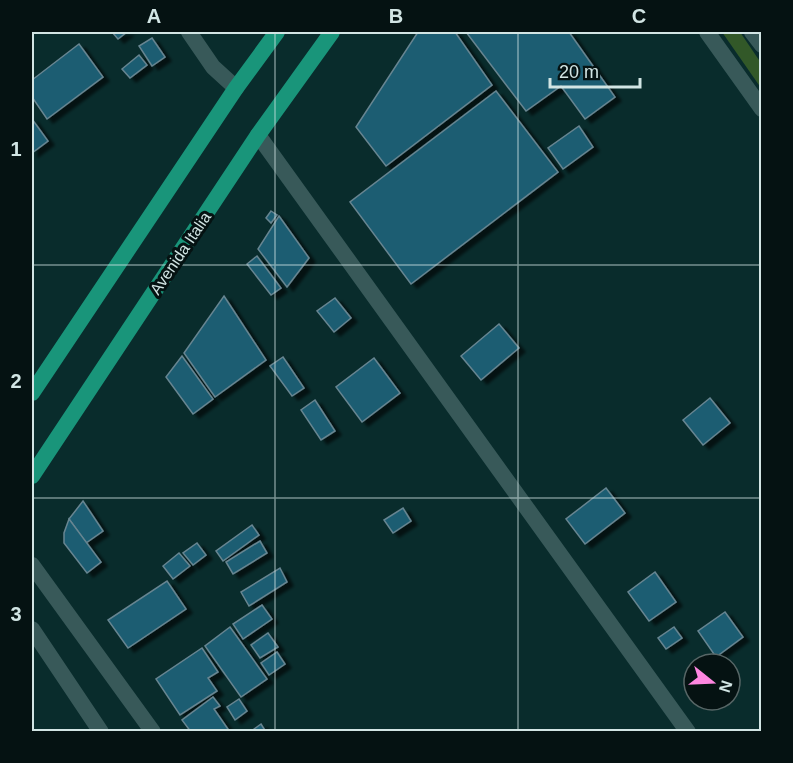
<svg xmlns="http://www.w3.org/2000/svg" width="793" height="763" font-family="Helvetica,sans-serif">
  <style>
    .green { fill: #325828 }
    .building { fill: #1b5d72; stroke: #678591; stroke-width: 1.5; filter: url(#shadow) }
    .lines { fill: none; stroke-linecap: round; stroke-linejoin: round }
    .minor { stroke: #385959; stroke-width: 16 }
    .tertiary { stroke: #385959; stroke-width: 16 }
    .secondary { stroke: #385959; stroke-width: 16 }
    .primary { stroke: #19957a; stroke-width: 16 }
    .grid { fill: none; stroke: #d2e5e4; stroke-width: 1.5; stroke-opacity: 0.55 }
    .labels { text-anchor: middle; stroke-width: 6; stroke-linejoin: round; paint-order: stroke }
    .street-label { font-size: 16px; fill: #d2e5e4; stroke: #051212 }
    .neatline { fill: none; stroke: #d2e5e4; stroke-width: 2 }
    .grid-label { font-size: 20px; text-anchor: middle; font-weight: bold; fill: #d2e5e4 }
  </style>
  <defs>
    <filter id="shadow"><feDropShadow dx="6" dy="4" stdDeviation="1.5" flood-color="#0009"/></filter>
  </defs>
  <rect width="100%" height="100%" fill="#092c2c"/>
  <!-- green -->
  <path class="green" d="M722,32H740L761,63V88Z"/>
  <!-- building -->
  <g class="building">
    <path d="M112,32H127L118,39Z"/>
    <path d="M418,32H455L492,85L386,166L356,127Z"/>
    <path d="M466,32H569L615,97L585,119L561,86L526,111Z"/>
    <path d="M152,38L165,57L152,66L139,46Z"/>
    <path d="M79,44L103,77L47,119L32,97V80Z"/>
    <path d="M139,55L147,65L130,78L122,69Z"/>
    <path d="M496,91L558,172L411,284L350,202Z"/>
    <path d="M32,119L48,141L32,153Z"/>
    <path d="M579,126L593,147L563,169L548,148Z"/>
    <path d="M271,211L277,215L271,223L266,218Z"/>
    <path d="M279,216L309,258L287,287L258,249Z"/>
    <path d="M257,256L281,288L271,295L247,264Z"/>
    <path d="M224,296L266,360L215,397L184,353Z"/>
    <path d="M335,298L351,318L334,332L317,311Z"/>
    <path d="M499,324L519,348L481,380L461,356Z"/>
    <path d="M182,356L213,399L193,414L166,377Z"/>
    <path d="M283,357L304,388L292,396L270,366Z"/>
    <path d="M374,358L400,393L362,422L336,387Z"/>
    <path d="M710,398L730,423L703,445L683,420Z"/>
    <path d="M315,400L335,431L321,440L301,410Z"/>
    <path d="M606,488L625,513L585,544L566,519Z"/>
    <path d="M83,501L103,531L86,543L69,519Z"/>
    <path d="M403,508L411,521L393,533L384,520Z"/>
    <path d="M69,519L101,562L87,573L64,543V533Z"/>
    <path d="M252,525L259,535L223,561L216,551Z"/>
    <path d="M260,541L267,553L233,574L226,562Z"/>
    <path d="M197,543L206,555L193,565L183,553Z"/>
    <path d="M179,553L190,566L173,579L163,566Z"/>
    <path d="M280,568L287,582L249,606L241,592Z"/>
    <path d="M655,572L676,602L649,621L628,592Z"/>
    <path d="M167,581L186,609L128,648L108,620Z"/>
    <path d="M262,605L272,619L243,639L233,624Z"/>
    <path d="M725,612L743,637L716,657L698,631Z"/>
    <path d="M230,627L267,679L241,697L205,646Z"/>
    <path d="M674,627L682,638L666,649L658,638Z"/>
    <path d="M268,633L278,647L260,658L251,645Z"/>
    <path d="M202,648L218,672L208,678L217,691L180,715L156,679Z"/>
    <path d="M277,652L285,664L269,675L261,663Z"/>
    <path d="M213,697L220,706L214,709L230,732H191L182,720Z"/>
    <path d="M239,699L247,711L235,720L227,707Z"/>
    <path d="M261,724L266,732H250Z"/>
  </g>
  <g class="lines">
    <!-- minor -->
    <g class="minor">
      <path d="M189,32L213,67L236,88"/>
      <path d="M258,135L688,732"/>
    </g>
    <!-- tertiary -->
    <g class="tertiary">
      <path d="M32,565L153,732"/>
      <path d="M32,629L101,732"/>
    </g>
    <!-- secondary -->
    <g class="secondary">
      <path d="M707,32L762,109"/>
      <path d="M752,32L762,45"/>
    </g>
    <!-- primary -->
    <g class="primary">
      <path d="M32,393L236,88L277,32"/>
      <path d="M32,476L258,135L332,32"/>
    </g>
  </g>
  <!-- grid -->
  <path class="grid" d="M275,32V732M518,32V732M32,265H762M32,498H762"/>
  <g class="labels">
    <!-- street labels -->
    <g class="street-label">
      <text transform="translate(180 253) rotate(-56)" y="6">Avenida Italia</text>
    </g>
  </g>
  <!-- border -->
  <rect width="793" height="763" fill="none" stroke="#051212" stroke-width="66"/>
  <!-- north arrow -->
  <g transform="translate(712 682) rotate(108)"><circle r="28" fill="#051212" stroke="#576666" stroke-width="1.5"/>
  <path d="M0-4.5L10 22L0 15L-10 22Z" fill="#fe86e0"/>
  <text y="-9" font-size="16" font-weight="bold" text-anchor="middle" fill="#d2e5e4">N</text>
  </g>
  <!-- scale -->
  <path d="M550 78v9h90v-9" fill="none" stroke="#d2e5e4" stroke-width="3"/>
  <text x="559" y="78" font-size="18" fill="#d2e5e4" stroke="#051212" stroke-width="4.5" paint-order="stroke">20 m</text>
  <rect x="33" y="33" width="727" height="697" class="neatline"/>
  <g class="grid-label">
    <text x="154" y="23">A</text>
    <text x="396" y="23">B</text>
    <text x="639" y="23">C</text>
    <text x="16" y="156">1</text>
    <text x="16" y="388">2</text>
    <text x="16" y="621">3</text>
  </g>
</svg>
